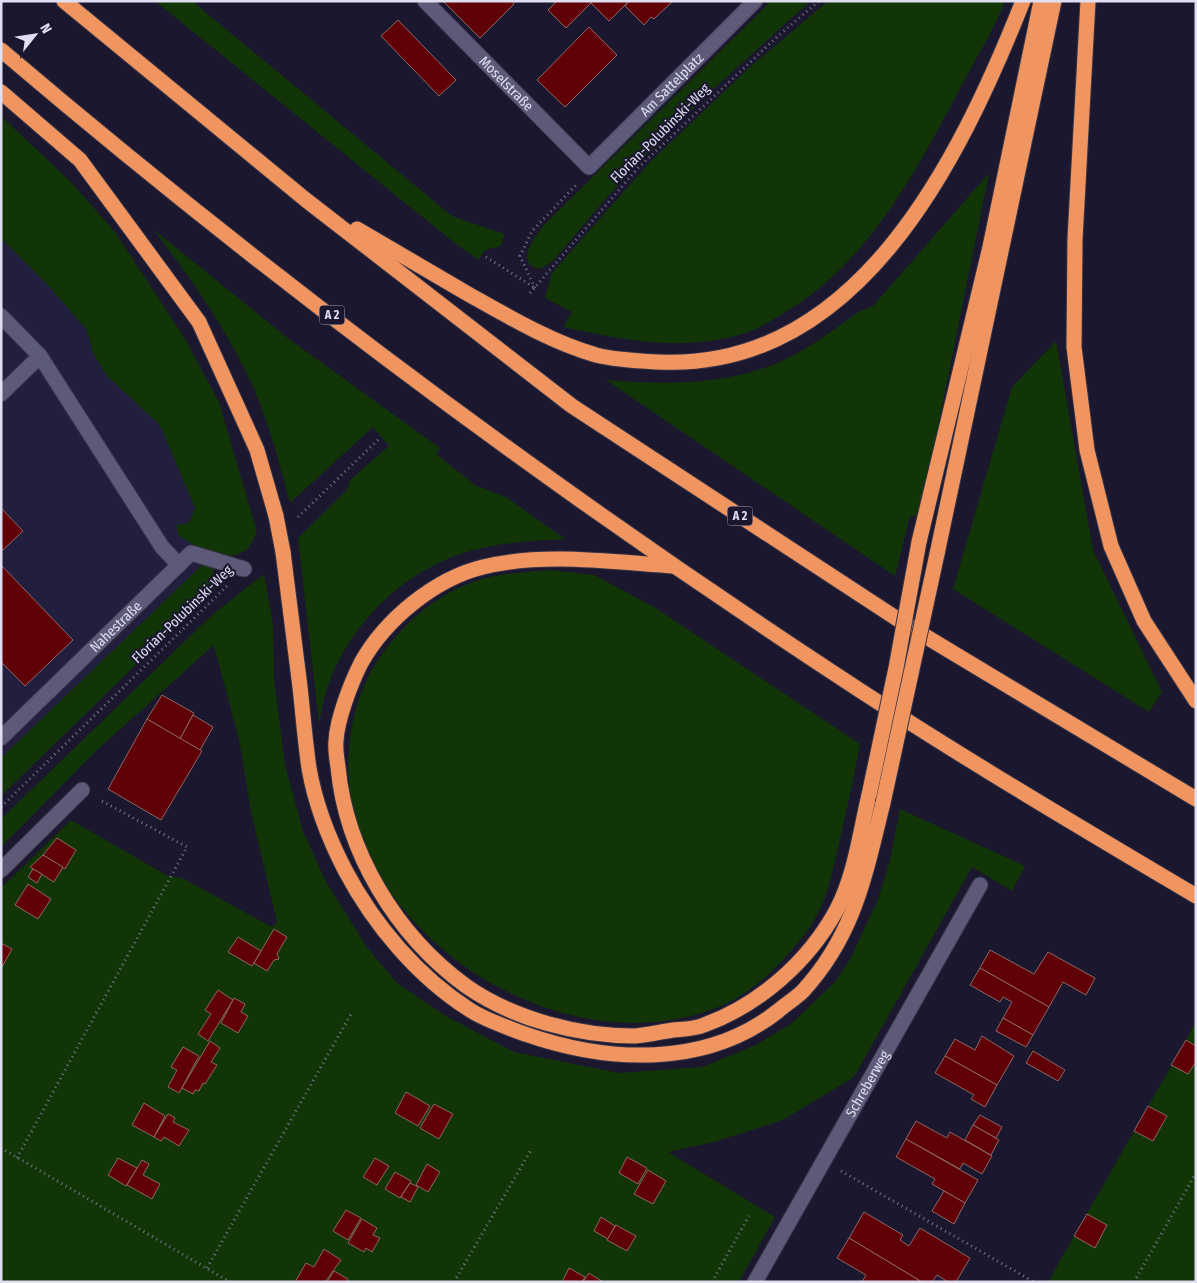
<svg xmlns="http://www.w3.org/2000/svg" width="1197" height="1283" font-family="'Fira Sans Condensed',sans-serif">
  <style>
    .built { fill: #221e3e }
    .green { fill: #123508 }
    .building { fill: #5f0106; stroke: #8d6864 }
    .lines { fill: none; stroke-linecap: round; stroke-linejoin: round }
    .minor-casing { stroke: #363347; stroke-width: 17 }
    .highway-casing { stroke: #363347; stroke-width: 17 }
    .path { stroke: #77758a; stroke-width: 3; stroke-dasharray: 1 4; stroke-linecap: butt }
    .minor { stroke: #5c5a78; stroke-width: 15 }
    .highway { stroke: #f09560; stroke-width: 15 }
    .highway-bridge-casing { stroke: #363347; stroke-width: 17; stroke-linecap: butt }
    .highway-bridge { stroke: #f09560; stroke-width: 15 }
    .labels { text-anchor: middle; stroke-width: 4.5; stroke-linejoin: round; paint-order: stroke }
    .shield { fill: #1a172f; stroke: #a5a3b7; stroke-width: 1 }
    .shield-label { font-size: 12px; font-weight: bold; fill: #e0dff1 }
    .street-label { font-size: 14px; fill: #e0dff1; stroke: #1a172f }
  </style>
  <rect width="100%" height="100%" fill="#1a172f"/>
  <!-- built -->
  <path class="built" d="M1,238L46,283L87,330L93,353L107,376L160,424L195,508L190,521L182,525L208,554L203,564L1,758Z"/>
  <!-- green -->
  <g class="green">
    <path d="M155,1H192L452,216L504,234L501,246L485,250L479,260L456,244Z"/>
    <path d="M771,1H811C748,57 685,113 628,174C602,202 578,232 553,261L540,269C514,263 534,239 543,226Z"/>
    <path d="M828,1H1005C994,30 976,58 962,85C917,169 872,258 789,310C774,319 759,329 742,334C682,352 623,340 563,327L572,312L545,298L552,273L650,162L749,68Z"/>
    <path d="M1,116L70,181L115,232L184,337L219,402L257,532C254,537 251,546 247,549C224,567 197,547 178,535L177,524L182,525L190,521L195,508L160,425L107,376L93,353L87,330L46,283L1,238Z"/>
    <path d="M989,173L920,516H910L895,576L606,380C667,385 733,386 790,357C814,345 837,327 860,311L873,306Z"/>
    <path d="M153,229L289,339L440,448L436,454L475,485L506,497L565,539C536,541 506,542 478,549C410,565 353,619 329,683C324,696 322,710 319,724L298,538L347,490L350,480L389,446L373,427L290,503C278,457 265,408 243,366C218,317 187,273 153,229Z"/>
    <path d="M1056,341L1093,550L1162,692L1149,712L953,589L1012,387Z"/>
    <path d="M203,564L213,568L215,588L1,796V758Z"/>
    <path d="M551,570L594,575L654,607L860,744C853,783 844,822 835,861C830,880 827,898 817,915C810,928 800,941 790,952C768,977 744,998 713,1009C563,1066 363,941 349,782C346,744 353,705 371,671C399,624 444,584 500,575C517,572 534,572 551,570Z"/>
    <path d="M264,574L273,624L274,679L285,765L303,831L325,880L366,946L397,983L446,1016L514,1052L619,1073L702,1067L756,1045L792,1023L835,982L849,961L877,902L889,864L900,809L1025,866L1012,891L972,867L854,1077L783,1120L714,1142L668,1152L775,1217L739,1282H1V888L71,820L168,876L182,878L272,927L277,922L251,812L240,744L214,645L97,750L1,847V819L211,616Z"/>
    <path d="M1196,1021V1282H1048L1186,1040Z"/>
  </g>
  <!-- building -->
  <g class="building">
    <path d="M443,1H512L514,4L480,38Z"/>
    <path d="M557,1H589L591,3L566,28L548,10Z"/>
    <path d="M589,1H629L609,21Z"/>
    <path d="M629,1H673L654,19L651,17L644,25L625,6Z"/>
    <path d="M398,20L456,80L439,96L381,36Z"/>
    <path d="M589,27L617,55L565,107L537,80Z"/>
    <path d="M1,508L23,531L3,550L1,548Z"/>
    <path d="M1,565L73,640L25,686L1,662Z"/>
    <path d="M162,695L194,713L180,739L147,719Z"/>
    <path d="M193,715L213,727L200,750L180,739Z"/>
    <path d="M147,719L202,751L161,820L108,789Z"/>
    <path d="M57,838L76,850L65,869L43,855Z"/>
    <path d="M43,855L63,867L54,882L30,867Z"/>
    <path d="M33,869L42,874L37,883L28,877Z"/>
    <path d="M28,884L51,899L38,919L15,905Z"/>
    <path d="M274,929L287,937L277,954L279,959L274,960L267,971L254,963Z"/>
    <path d="M238,937L261,951L252,966L228,952Z"/>
    <path d="M1,943L12,949L2,967H1Z"/>
    <path d="M990,950L1034,974L1048,952L1095,978L1086,995L1063,982L1049,1007L980,968Z"/>
    <path d="M980,968L1049,1007L1033,1035L1003,1018L1012,1002L1003,997L1000,1002L970,985Z"/>
    <path d="M218,990L233,1000L208,1041L198,1034L211,1014L205,1010Z"/>
    <path d="M234,998L245,1004L241,1012L248,1016L238,1033L221,1023Z"/>
    <path d="M1003,1018L1033,1035L1026,1047L996,1031Z"/>
    <path d="M982,1036L1014,1056L997,1085L945,1056L955,1039L975,1050Z"/>
    <path d="M1186,1040L1196,1046V1062L1188,1074L1171,1065Z"/>
    <path d="M210,1041L220,1048L211,1062L217,1065L205,1084L203,1083L199,1091L195,1090L193,1094L182,1088Z"/>
    <path d="M183,1047L199,1056L179,1093L168,1087L177,1070L171,1067Z"/>
    <path d="M1033,1051L1065,1070L1058,1081L1026,1063Z"/>
    <path d="M945,1056L997,1085L985,1107L971,1099L974,1095L935,1073Z"/>
    <path d="M406,1092L430,1106L418,1126L395,1113Z"/>
    <path d="M144,1103L165,1116L154,1137L132,1125Z"/>
    <path d="M434,1104L453,1114L439,1139L420,1128Z"/>
    <path d="M1148,1106L1167,1116L1153,1141L1134,1131Z"/>
    <path d="M168,1114L175,1118L173,1122L189,1130L179,1146L164,1137L161,1141L154,1137Z"/>
    <path d="M980,1115L1002,1127L996,1138L973,1125Z"/>
    <path d="M916,1121L947,1138L950,1132L992,1156L982,1174L963,1163L960,1169L906,1139Z"/>
    <path d="M973,1125L999,1140L991,1155L965,1140Z"/>
    <path d="M906,1139L978,1180L965,1203L932,1184L935,1179L896,1157Z"/>
    <path d="M627,1157L647,1168L638,1184L619,1173Z"/>
    <path d="M118,1158L137,1168L126,1186L108,1175Z"/>
    <path d="M375,1158L389,1166L377,1185L363,1177Z"/>
    <path d="M142,1160L149,1164L143,1175L160,1184L152,1199L127,1185Z"/>
    <path d="M427,1164L440,1172L428,1192L416,1185Z"/>
    <path d="M648,1170L666,1181L653,1204L634,1194Z"/>
    <path d="M395,1172L411,1181L400,1198L385,1189Z"/>
    <path d="M410,1183L418,1187L410,1202L401,1197Z"/>
    <path d="M944,1191L965,1203L954,1224L932,1211Z"/>
    <path d="M346,1210L361,1218L348,1240L333,1231Z"/>
    <path d="M864,1212L903,1235L900,1240L909,1246L920,1228L970,1258L956,1282H948L937,1275L932,1282H922L849,1238Z"/>
    <path d="M1087,1214L1107,1225L1095,1248L1074,1236Z"/>
    <path d="M601,1217L615,1226L608,1239L594,1231Z"/>
    <path d="M362,1219L377,1228L373,1235L380,1238L372,1252L366,1248L364,1252L348,1243Z"/>
    <path d="M616,1225L636,1236L627,1251L607,1240Z"/>
    <path d="M849,1238L922,1282H862L866,1275L837,1258Z"/>
    <path d="M324,1249L341,1260L325,1282H295L306,1263L314,1267Z"/>
    <path d="M569,1268L585,1277L582,1282H562Z"/>
    <path d="M334,1271L348,1279L347,1282H327Z"/>
    <path d="M589,1273L603,1282H583Z"/>
  </g>
  <g class="lines">
    <defs>
      <g id="minor">
        <path id="s1" d="M425,1L589,167L755,1"/>
        <path d="M1,316L40,356L162,547L179,565"/>
        <path d="M1,394L40,356"/>
        <path id="s2" d="M1,738L191,553L244,569"/>
        <path d="M1,870L82,790"/>
        <path id="s3" d="M755,1282L980,885"/>
      </g>
      <g id="highway">
        <path d="M64,1L306,200L572,406L905,624L1196,799"/>
        <path d="M1088,1L1075,239L1074,347L1087,450L1111,546L1144,621L1196,701"/>
        <path d="M1,50C264,274 543,482 832,672C951,751 1073,823 1196,896"/>
        <path d="M1,92L80,160L199,322L257,450L276,516"/>
        <path d="M357,229C394,251 431,272 468,294C509,317 551,342 596,355C616,360 638,361 658,362C858,372 960,159 1023,1"/>
        <path d="M919,542L990,247L1041,1"/>
        <path d="M283,552C289,597 294,642 300,687C303,714 305,741 309,768C315,803 329,839 345,870C374,925 418,977 470,1010C487,1021 507,1027 525,1034C608,1063 706,1068 778,1011C786,1004 796,998 803,991C855,934 865,875 883,803"/>
        <path d="M937,554L1054,1"/>
        <path d="M673,566C611,562 544,552 483,567C434,579 385,620 361,663C351,683 337,719 336,741C335,750 337,759 338,767C346,852 396,935 466,986C513,1019 578,1036 635,1036C647,1035 660,1032 673,1030C683,1029 695,1029 704,1025C759,1005 808,962 836,911C855,876 860,832 869,795"/>
      </g>
    </defs>
    <!-- minor casing -->
    <use href="#minor" class="minor-casing"/>
    <!-- highway casing -->
    <use href="#highway" class="highway-casing"/>
    <!-- path -->
    <g class="path">
      <path d="M486,257L535,288"/>
      <path d="M535,288L520,256L532,231L577,184"/>
      <path d="M530,293L638,168L778,36L819,1"/>
      <path d="M298,517L380,438"/>
      <path d="M1,807L227,586"/>
      <path d="M1,1148L230,1282"/>
      <path d="M17,1158L187,847L100,800"/>
      <path d="M841,1171L1034,1282"/>
      <path d="M207,1268L351,1014"/>
      <path d="M454,1282L531,1150"/>
      <path d="M712,1282L749,1216"/>
      <path d="M1134,1282L1196,1173"/>
    </g>
    <!-- minor -->
    <use href="#minor" class="minor"/>
    <!-- highway -->
    <use href="#highway" class="highway"/>
    <defs>
      <g id="highway-bridge">
        <path d="M276,516L283,552"/>
        <path d="M869,795L896,668L919,542"/>
        <path d="M883,803L937,554"/>
      </g>
    </defs>
    <!-- highway-bridge casing -->
    <use href="#highway-bridge" class="highway-bridge-casing"/>
    <!-- highway-bridge -->
    <use href="#highway-bridge" class="highway-bridge"/>
  </g>
  <g class="labels">
    <!-- shield labels -->
    <g class="shield">
      <rect x="319.5" y="305.5" width="25" height="19" rx="4"/>
      <rect x="727.5" y="506.5" width="25" height="19" rx="4"/>
    </g>
    <g class="shield-label">
      <text x="332" y="319">A 2</text>
      <text x="740" y="520">A 2</text>
    </g>
    <!-- street labels -->
    <g class="street-label">
      <text dy="5" stroke="none"><textPath href="#s1" startOffset="116">Moselstraße</textPath></text>
      <text dy="5" stroke="none"><textPath href="#s1" startOffset="350">Am Sattelplatz</textPath></text>
      <text transform="translate(660 133) rotate(-45)" y="5">Florian-Polubinski-Weg</text>
      <text transform="translate(182 614) rotate(-44)" y="5">Florian-Polubinski-Weg</text>
      <text dy="5" stroke="none"><textPath href="#s2" startOffset="160">Nahestraße</textPath></text>
      <text dy="5" stroke="none"><textPath href="#s3" startOffset="228">Schreberweg</textPath></text>
    </g>
  </g>
  <!-- border -->
  <rect width="1197" height="1283" fill="none" stroke="#e0dff1" stroke-width="5"/>
  <!-- north arrow -->
  <g transform="translate(35 35) rotate(60)" stroke="#1a172f" stroke-width="4" paint-order="stroke">
  <path d="M0-4L9 19L0 12L-9 19Z" fill="#e0dff1"/>
  <text y="-8" font-size="14" font-weight="bold" text-anchor="middle" fill="#e0dff1">N</text>
  </g>
</svg>
